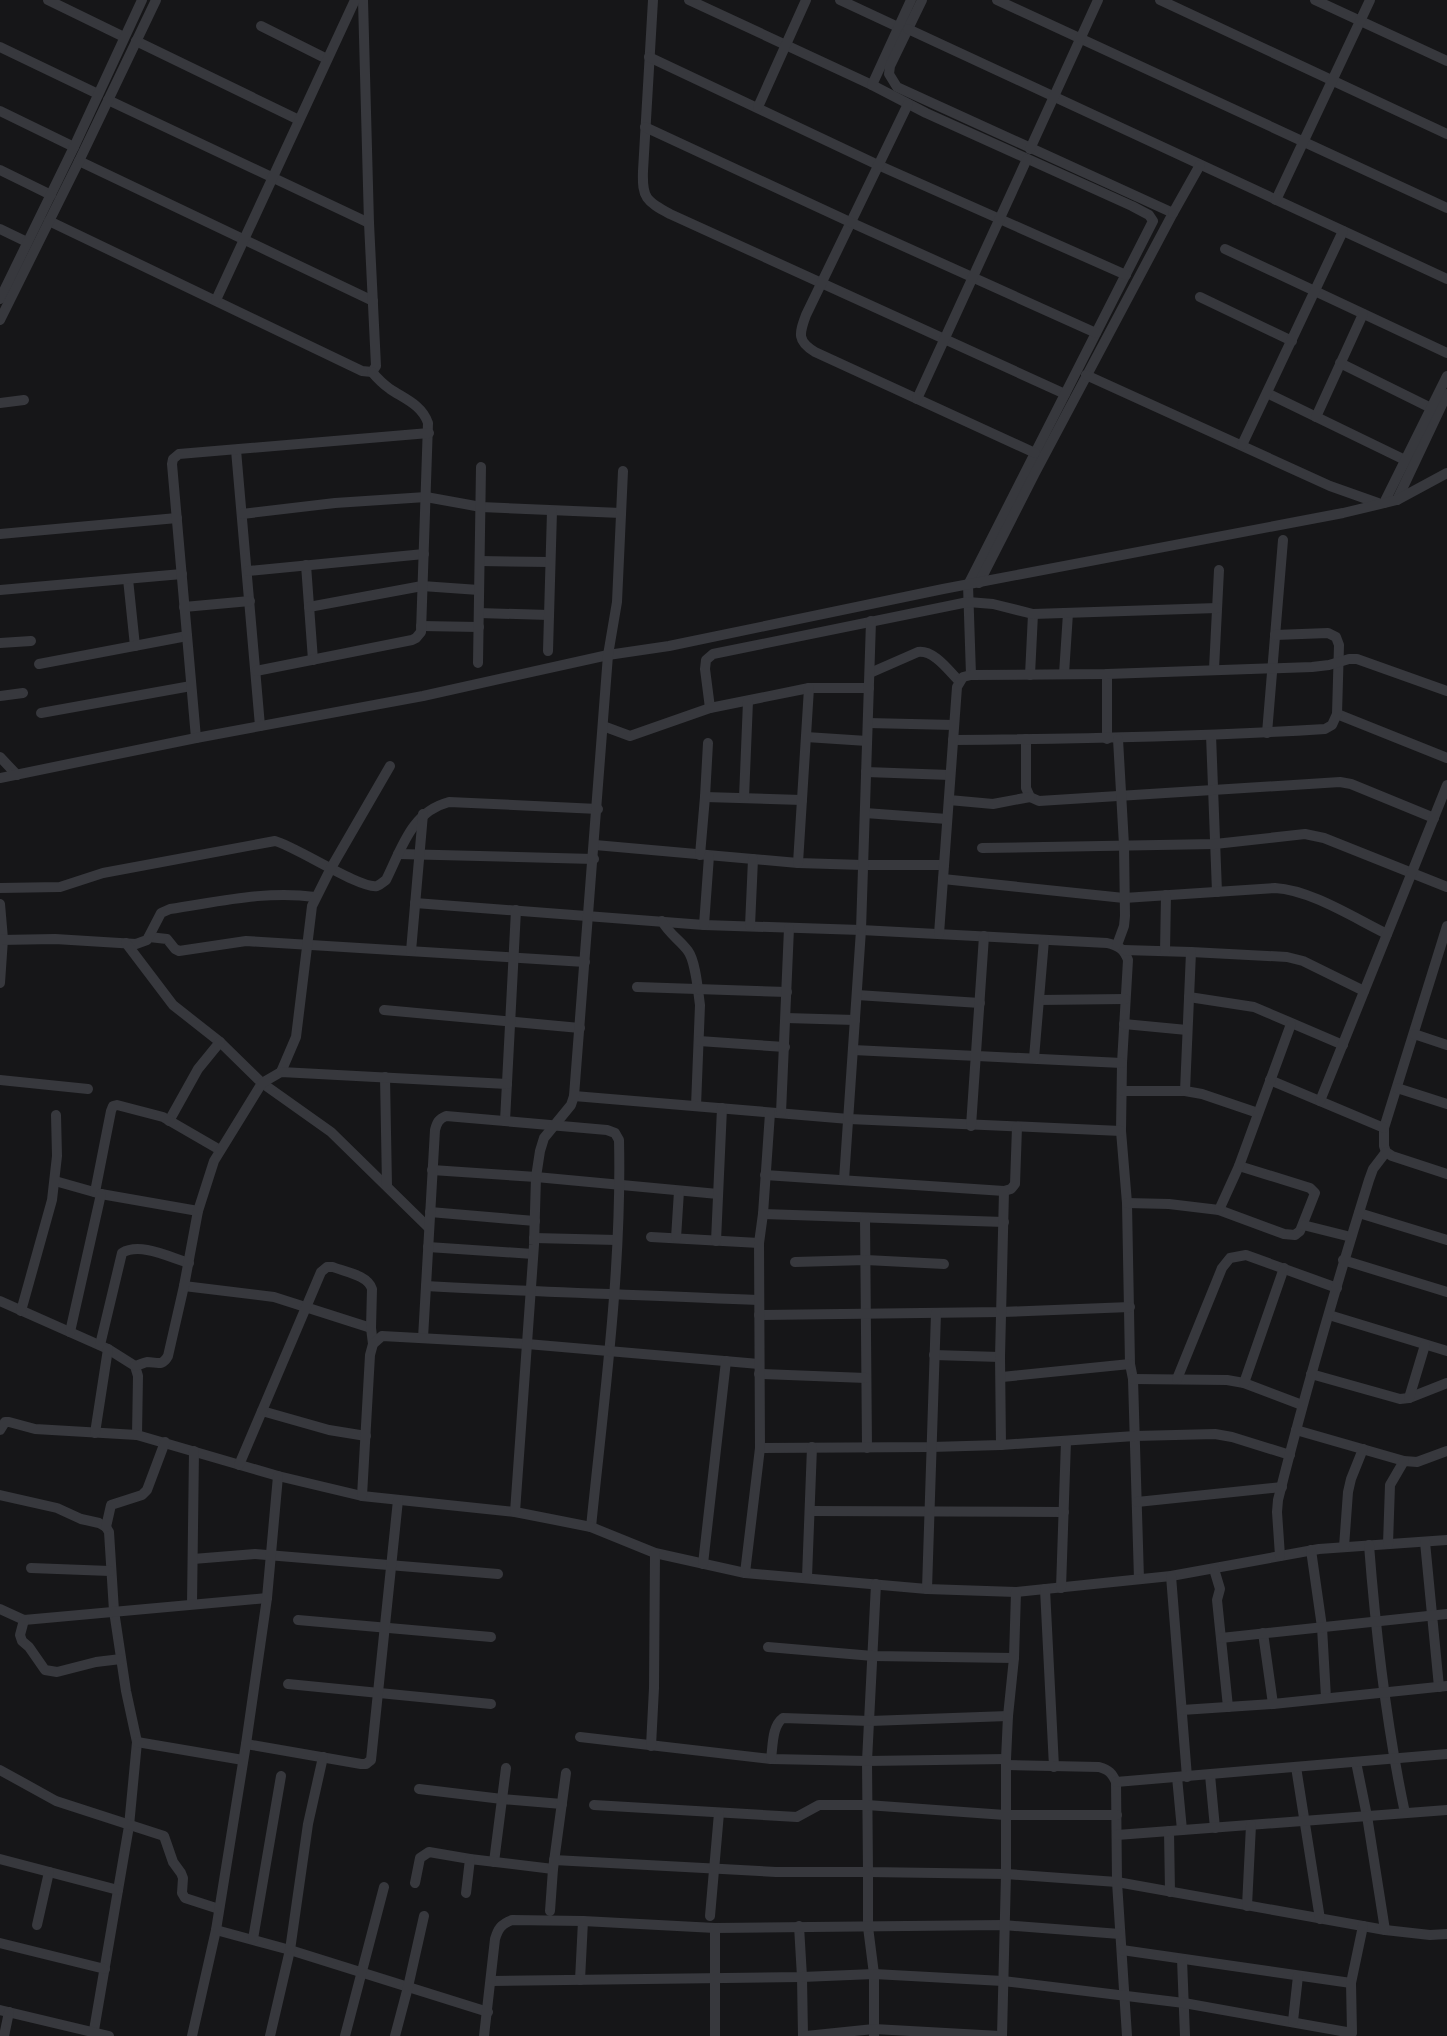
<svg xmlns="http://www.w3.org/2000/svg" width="1447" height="2036" font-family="'Source Sans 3',sans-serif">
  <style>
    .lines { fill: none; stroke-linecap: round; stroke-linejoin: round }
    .minor { stroke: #37383d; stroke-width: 10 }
  </style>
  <rect width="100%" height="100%" fill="#161618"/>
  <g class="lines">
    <!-- minor -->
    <g class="minor">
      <path d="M48,0L124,37"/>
      <path d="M653,0L643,171C642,198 646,201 670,214L1065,394"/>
      <path d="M689,0L872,85"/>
      <path d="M840,0L898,27"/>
      <path d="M911,0L872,85L926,113L1132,206L1149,215L1153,221L968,585L971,675"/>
      <path d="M922,0L890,66L889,74L897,87L1173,213L1035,473L979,583"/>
      <path d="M997,0L1447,208"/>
      <path d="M1160,0L1447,134"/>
      <path d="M1315,0L1447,61"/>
      <path d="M261,26L327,59"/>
      <path d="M908,29L1447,279"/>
      <path d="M136,41L299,120"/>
      <path d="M0,47L98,94"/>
      <path d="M649,57L878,165L1126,275"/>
      <path d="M108,100L369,223"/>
      <path d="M908,104L806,315C799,334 797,341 815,352L1035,453"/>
      <path d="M758,107L806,0"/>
      <path d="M0,111L74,147"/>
      <path d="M645,127L850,222L1096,333"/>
      <path d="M1030,149L1098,0"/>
      <path d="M79,161L373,301"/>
      <path d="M0,170L51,195"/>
      <path d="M1276,200L1370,0"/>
      <path d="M1173,213L1200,165"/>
      <path d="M49,221L362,371L372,372L376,366L369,223L363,0"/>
      <path d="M0,229L27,242"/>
      <path d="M1225,249L1447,353"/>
      <path d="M1200,297L1292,341"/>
      <path d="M0,299L74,147L142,0"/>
      <path d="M216,300L355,0"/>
      <path d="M0,320L79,161L156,0"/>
      <path d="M1340,363L1431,408"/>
      <path d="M1086,375L1330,486L1378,503"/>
      <path d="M1267,393L1405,460"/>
      <path d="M917,399L1027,159"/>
      <path d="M0,403L24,400"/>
      <path d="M1316,417L1363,314"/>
      <path d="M1242,445L1343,231"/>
      <path d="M236,450L260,726"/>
      <path d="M1397,500L1447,394"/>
      <path d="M1384,503L1447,376"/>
      <path d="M242,514L335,503L426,497L481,507L621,513"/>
      <path d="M0,534L177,518"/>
      <path d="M480,561L550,562"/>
      <path d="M306,565L313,660"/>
      <path d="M248,571L424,554"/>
      <path d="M128,579L135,646"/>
      <path d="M0,590L182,574"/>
      <path d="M184,607L250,601"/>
      <path d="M309,607L422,586L479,590"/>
      <path d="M479,613L549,615"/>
      <path d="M421,626L479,627"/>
      <path d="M0,643L31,641"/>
      <path d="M548,651L552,511"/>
      <path d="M478,663L481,467"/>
      <path d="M39,664L187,636"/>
      <path d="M1214,669L1219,570"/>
      <path d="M256,671L412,640L416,638L421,632L428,423C422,405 405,399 390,389C383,384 377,378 372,372"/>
      <path d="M870,673L918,652C934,650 948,670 959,681"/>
      <path d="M1064,674L1068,613"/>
      <path d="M1030,675L1033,614"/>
      <path d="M0,696L23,693"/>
      <path d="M710,708L705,669L706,660L713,654L968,602L993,604L1033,614L1217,608"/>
      <path d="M41,713L191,686"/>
      <path d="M1337,714L1447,758"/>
      <path d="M868,723L954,725"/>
      <path d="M603,726L630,736L710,708L809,688H869"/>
      <path d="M1267,733L1283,540"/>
      <path d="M1211,735L1217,892"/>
      <path d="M806,737L867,741"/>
      <path d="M196,738L172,464L173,459L179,454L429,433"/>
      <path d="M1026,739V788L1030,797L1039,801L1340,782L1351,784L1434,818"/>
      <path d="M1107,739V674"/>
      <path d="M953,740C1077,739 1201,737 1325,729L1332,725L1337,714L1339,645L1336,637L1328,633L1275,635"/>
      <path d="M0,757L17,775"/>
      <path d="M866,772L950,775"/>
      <path d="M0,778L196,738L423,696L608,655L669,646L943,589L1343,513L1397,500L1447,473"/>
      <path d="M705,797L802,800"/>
      <path d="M744,798L748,701"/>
      <path d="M949,800L993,804L1030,797"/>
      <path d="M865,813L947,819"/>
      <path d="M595,845L798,863L863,865H944"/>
      <path d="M982,848L1215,844L1305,834L1324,838L1447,887"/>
      <path d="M398,854L594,859"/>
      <path d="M700,855L705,797L708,743"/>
      <path d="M798,863L809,688"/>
      <path d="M943,879L1124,898L1275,888C1311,890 1354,918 1387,934"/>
      <path d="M0,888L60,887L103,873L275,841C297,847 360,889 377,886C380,885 383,882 386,880C402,848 411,812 449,802L598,809"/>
      <path d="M415,903L704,925L861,930L1107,943C1119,946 1124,949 1128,960L1122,1063L1121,1131L1127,1203L1130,1364L1133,1379L1139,1579"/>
      <path d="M0,904L3,939L0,983"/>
      <path d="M662,921C669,934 680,940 688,951C696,962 698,992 700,1005L696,1106"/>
      <path d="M704,925L709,856"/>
      <path d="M750,926L753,859"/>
      <path d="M1447,926L1384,1128V1146L1386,1152L1392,1156L1447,1174"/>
      <path d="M939,934L957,687L963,677L971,675L1107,674L1312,667L1329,665L1349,659H1357L1447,691"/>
      <path d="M149,937L167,939L175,949L179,951L246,941L585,962"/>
      <path d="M0,940L55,939L136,944L147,940L161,913L170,909C218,902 266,890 315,897"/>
      <path d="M126,943L173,1005L220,1042L262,1083L331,1132L429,1228"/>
      <path d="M1117,945L1124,926L1125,916L1124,845L1118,739"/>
      <path d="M1124,950L1191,952L1287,957L1303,961L1364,991"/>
      <path d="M411,951L423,814"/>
      <path d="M1165,951L1166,895"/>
      <path d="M637,987L787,992"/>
      <path d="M857,995L980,1003"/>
      <path d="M1189,997L1254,1007L1343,1045"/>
      <path d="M1039,1000L1125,999"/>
      <path d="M384,1010L580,1028"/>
      <path d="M786,1018L855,1020"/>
      <path d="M1124,1024L1187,1030"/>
      <path d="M1414,1034L1447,1045"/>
      <path d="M699,1041L785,1047"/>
      <path d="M853,1050L1122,1063"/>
      <path d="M1034,1058L1044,940"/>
      <path d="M281,1072L296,1037L312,906L331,868L390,766"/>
      <path d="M385,1077L387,1186"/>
      <path d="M0,1080L88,1089"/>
      <path d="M1270,1080L1384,1128"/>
      <path d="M1397,1088L1447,1104"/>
      <path d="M1123,1091H1185L1202,1094L1258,1113"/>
      <path d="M1185,1091L1191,952"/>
      <path d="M574,1096L849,1119L1121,1131"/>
      <path d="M1320,1101L1447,785"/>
      <path d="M781,1113L789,928"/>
      <path d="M169,1121L198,1069L220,1042"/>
      <path d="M505,1121L516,910"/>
      <path d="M971,1126L984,936"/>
      <path d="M432,1170L536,1177L718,1194"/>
      <path d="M765,1175L1004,1191L1011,1189L1015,1184L1017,1127"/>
      <path d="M844,1180L861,930L871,621"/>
      <path d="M55,1181L101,1194L198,1211"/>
      <path d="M95,1192L111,1111L113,1106L117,1105L163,1117L220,1150"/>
      <path d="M1127,1203L1169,1204L1219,1210L1284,1234L1295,1235L1300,1231L1315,1193L1310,1188L1239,1166"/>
      <path d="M1219,1210L1239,1166L1291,1024"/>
      <path d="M430,1212L535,1221"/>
      <path d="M1359,1213L1447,1240"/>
      <path d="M763,1214L1004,1222"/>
      <path d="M865,1218L867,1448"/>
      <path d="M1303,1225L1351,1237"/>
      <path d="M651,1237L759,1243"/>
      <path d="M534,1238L617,1240"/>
      <path d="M676,1238L679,1191"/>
      <path d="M716,1241L722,1108"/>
      <path d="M428,1247L533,1254"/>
      <path d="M1343,1260L1447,1292"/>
      <path d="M795,1262L866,1260L944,1264"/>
      <path d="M184,1286L274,1297L371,1328"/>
      <path d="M426,1286C536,1292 647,1295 758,1300"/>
      <path d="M0,1301L108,1349L135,1366L138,1376L137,1435"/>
      <path d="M21,1311L52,1200L57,1156L56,1115"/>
      <path d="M759,1315L1002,1312L1130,1307"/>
      <path d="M1329,1315L1447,1351"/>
      <path d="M70,1332L101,1194"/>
      <path d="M423,1338L435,1130C437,1122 439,1119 446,1116L607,1130L615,1133L619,1140C622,1269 604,1399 591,1527"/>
      <path d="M100,1345L122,1253C140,1242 169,1257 189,1263"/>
      <path d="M934,1355L1000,1357"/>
      <path d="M135,1366C139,1365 143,1363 147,1362C157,1362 162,1367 168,1356L184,1286L198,1211L214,1161L262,1083L281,1072L507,1084"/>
      <path d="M759,1374L866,1378"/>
      <path d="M1311,1374L1400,1399L1409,1398L1447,1383"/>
      <path d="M1002,1377L1130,1364"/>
      <path d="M1133,1379L1227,1380L1244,1383L1302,1405"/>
      <path d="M1177,1379L1222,1268L1230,1258L1246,1255L1337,1288"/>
      <path d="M1244,1383L1284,1268"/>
      <path d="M1409,1398L1425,1345"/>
      <path d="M262,1411L329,1430L366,1436"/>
      <path d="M0,1430L5,1422H9L35,1429L137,1435L278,1476L362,1496L515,1512L591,1527L655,1553L745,1573L927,1589L1016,1592L1171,1576L1319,1549L1447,1540"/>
      <path d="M1296,1430L1404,1461L1417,1462L1447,1451"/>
      <path d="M95,1433L108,1349"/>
      <path d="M1001,1445L1000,1357L1004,1191"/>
      <path d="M760,1448L931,1447L1001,1445L1135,1436L1215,1434L1232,1437L1290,1455"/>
      <path d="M239,1465L321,1272L327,1267H333C345,1272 368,1275 372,1289L371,1328L373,1344"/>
      <path d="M0,1495L57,1508L81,1519L99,1523L106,1527L109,1532L114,1611L126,1691L137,1742L129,1826L93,2036"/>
      <path d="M362,1496L370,1355L373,1344L382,1336L527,1344L759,1364"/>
      <path d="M1137,1502L1282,1487"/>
      <path d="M810,1511L1064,1512"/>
      <path d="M515,1512L534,1245L536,1177L540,1151L544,1138L571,1105L574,1096L608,655L617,602L623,471"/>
      <path d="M106,1527L111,1505L142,1495L147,1490L165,1442"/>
      <path d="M1425,1542L1439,1687"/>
      <path d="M1388,1544L1390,1485L1404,1461"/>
      <path d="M1369,1545C1376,1636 1386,1724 1405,1813"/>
      <path d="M1344,1547L1348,1492L1351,1479L1363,1449"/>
      <path d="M1311,1550L1322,1627L1326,1698"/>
      <path d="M1280,1556L1277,1512L1278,1500C1305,1392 1336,1286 1369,1180L1373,1169L1386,1152"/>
      <path d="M193,1559L255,1554L498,1574"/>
      <path d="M703,1564L726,1361"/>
      <path d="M31,1568L110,1571"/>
      <path d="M1214,1569L1220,1589L1217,1600L1228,1707"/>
      <path d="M745,1573L760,1448L759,1243L763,1214L770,1113"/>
      <path d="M1171,1576L1187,1777"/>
      <path d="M807,1577L812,1447"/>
      <path d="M876,1584L867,1761L868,1872L1006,1874L1117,1882L1385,1930L1430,1935L1447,1934"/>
      <path d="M1061,1588L1066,1441"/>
      <path d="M927,1589L936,1313"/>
      <path d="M1045,1589L1054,1767"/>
      <path d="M192,1604L194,1451"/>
      <path d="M0,1609L24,1620L267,1598"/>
      <path d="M24,1620L20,1635L22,1641L29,1647L45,1670L57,1672L96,1662L121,1659"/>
      <path d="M298,1620L491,1637"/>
      <path d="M1263,1633L1273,1704"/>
      <path d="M1221,1638L1447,1614"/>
      <path d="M768,1647L873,1656L1014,1658"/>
      <path d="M288,1684L491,1704"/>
      <path d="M1182,1710L1273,1704L1447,1686"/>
      <path d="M580,1737L771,1759L867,1761L1006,1759"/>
      <path d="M137,1742L243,1760"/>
      <path d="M246,1744L361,1764H366L371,1760L398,1500"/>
      <path d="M651,1746L654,1688L655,1553"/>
      <path d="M771,1759C773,1745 772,1726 783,1718L870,1721L1008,1716"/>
      <path d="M1356,1762L1367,1816L1385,1930"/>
      <path d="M1006,1765L1099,1767C1109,1770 1112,1773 1116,1782L1117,1882L1127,2036"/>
      <path d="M1296,1767L1320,1919"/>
      <path d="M0,1770L56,1801L164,1836L173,1862L181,1873L183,1878L182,1893L185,1898L219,1909"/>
      <path d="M1210,1775L1215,1828"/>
      <path d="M1177,1777L1182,1830"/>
      <path d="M1116,1782L1447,1754"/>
      <path d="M419,1789L502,1799L562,1804"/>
      <path d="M594,1805L797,1817L819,1805H867L1005,1815H1117"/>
      <path d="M1169,1831L1170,1892"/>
      <path d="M1117,1835L1447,1810"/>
      <path d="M0,1859L118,1890"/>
      <path d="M554,1860L776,1872H868V1927L874,1974V2036"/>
      <path d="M494,1862L506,1768"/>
      <path d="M415,1883L420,1858L429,1852L470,1859L553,1869"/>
      <path d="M466,1893L470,1859"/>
      <path d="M1247,1906L1251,1825"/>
      <path d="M550,1911L553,1869L566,1773"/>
      <path d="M710,1916L719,1813"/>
      <path d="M37,1925L49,1872"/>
      <path d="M799,1926L802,1977L803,2036"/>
      <path d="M216,1930L290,1950L488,2012"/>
      <path d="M253,1939L281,1776"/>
      <path d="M0,1943L105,1969"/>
      <path d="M1122,1950L1351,1983"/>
      <path d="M1182,1959L1185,2036"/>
      <path d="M580,1980L583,1921"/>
      <path d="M491,1981L802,1977L874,1974L1003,1981L1184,2003L1352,2033L1351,1983L1363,1926"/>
      <path d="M0,2010L109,2036"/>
      <path d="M1293,2021L1298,1976"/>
      <path d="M4,2036L9,2012"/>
      <path d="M192,2036L216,1930L246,1744L267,1598L278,1476"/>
      <path d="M270,2036L290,1950L308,1824L323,1757"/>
      <path d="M345,2036L384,1887"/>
      <path d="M395,2036L408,1987L424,1916"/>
      <path d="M484,2036L495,1939C498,1929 501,1924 512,1920L583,1921L715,1928L1003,1925L1120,1934"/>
      <path d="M715,2036V1928"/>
      <path d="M806,2036L874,2029L1000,2036"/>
      <path d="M1002,2036L1006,1874V1759L1008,1716L1014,1658L1016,1592"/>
    </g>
  </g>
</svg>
